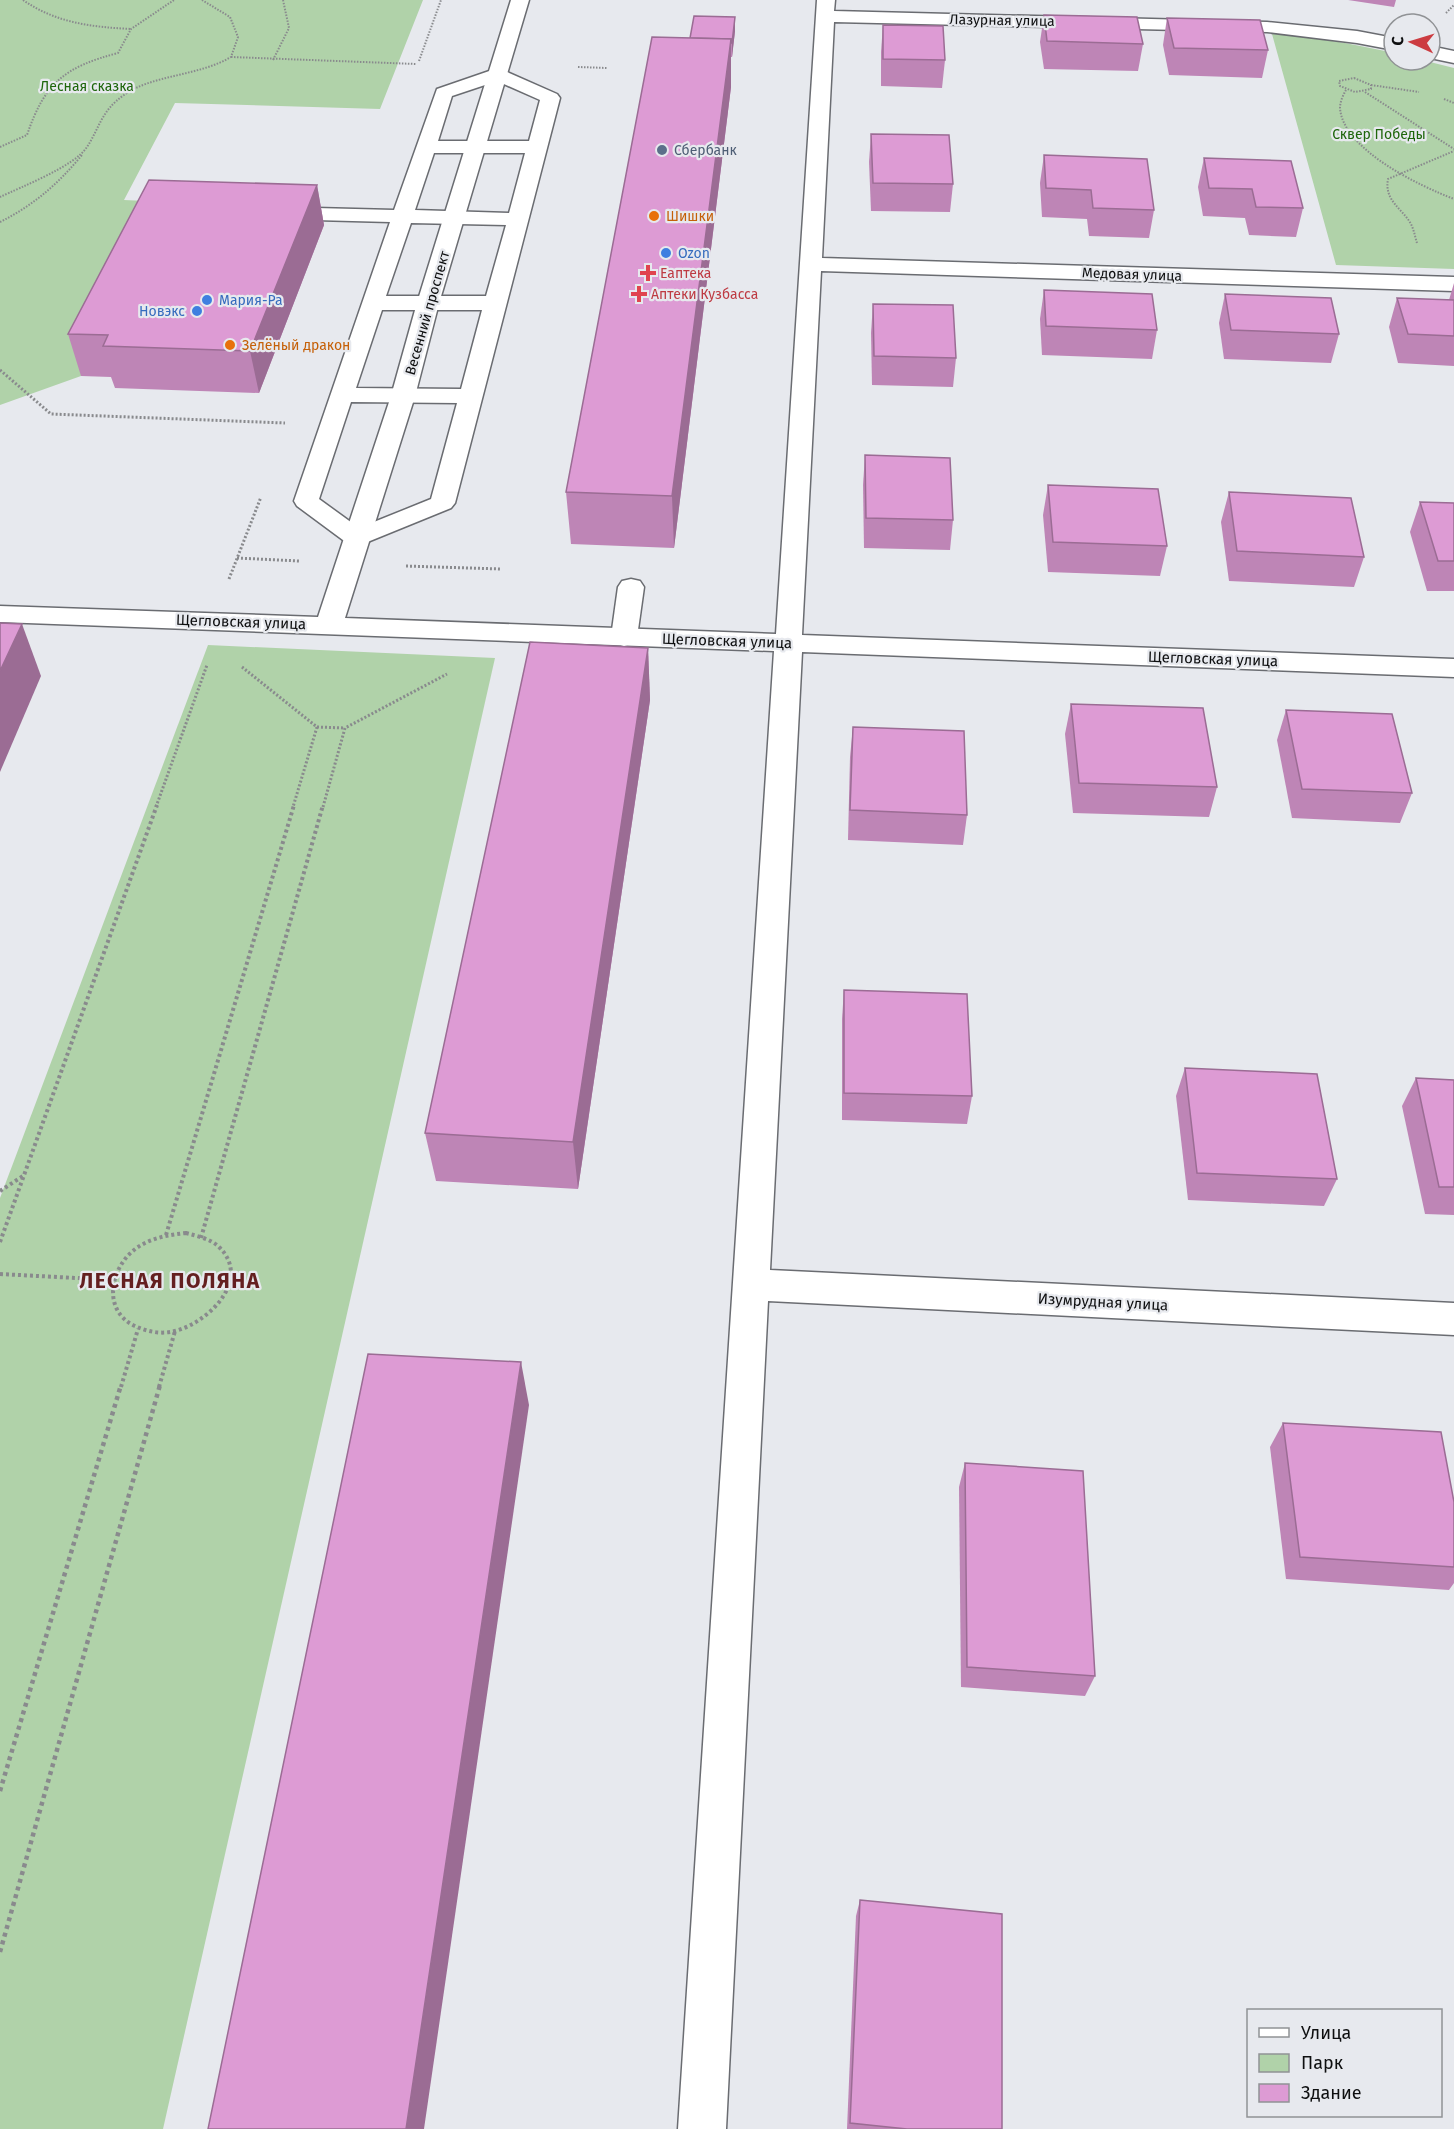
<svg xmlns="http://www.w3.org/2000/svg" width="1454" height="2129" font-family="'Fira Sans',sans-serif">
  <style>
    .green { fill: #b0d2a9 }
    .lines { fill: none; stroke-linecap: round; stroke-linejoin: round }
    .service-casing { stroke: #6a6c71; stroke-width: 3 }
    .minor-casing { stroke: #6a6c71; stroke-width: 3 }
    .path-far3 { stroke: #898a8d; stroke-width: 2; stroke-dasharray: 1.5 1.5; stroke-linecap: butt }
    .path-far2 { stroke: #898a8d; stroke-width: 3; stroke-dasharray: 2 2; stroke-linecap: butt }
    .path-far1 { stroke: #898a8d; stroke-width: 4; stroke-dasharray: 3 3; stroke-linecap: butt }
    .path { stroke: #898a8d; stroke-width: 4.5; stroke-dasharray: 4 4; stroke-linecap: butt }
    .service { fill: #fff; fill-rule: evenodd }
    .minor { fill: #fff; fill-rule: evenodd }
    .wall { fill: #be85b6 }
    .shaded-wall { fill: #9b6c94 }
    .building { fill: #dd9bd4; stroke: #9b6c94; stroke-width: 1.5 }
    .service-dot { fill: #5c6f8a; stroke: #e7e9ee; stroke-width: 2 }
    .food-dot { fill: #e8710a; stroke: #e7e9ee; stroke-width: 2 }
    .shop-dot { fill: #3f7fe0; stroke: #e7e9ee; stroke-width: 2 }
    .health-dot { fill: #e0444e; stroke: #e7e9ee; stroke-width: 2 }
    .labels { text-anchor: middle; stroke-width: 4.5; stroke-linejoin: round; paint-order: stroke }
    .far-street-label { font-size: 14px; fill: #0e0f10; stroke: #e7e9ee }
    .far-park-label { font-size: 14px; fill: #1e660b; stroke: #e7e9ee }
    .far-service-label { font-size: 14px; fill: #4e5e75; stroke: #e7e9ee; text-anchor: start }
    .far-food-label { font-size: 14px; fill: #c56008; stroke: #e7e9ee; text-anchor: start }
    .far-shop-label { font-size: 14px; fill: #366cbe; stroke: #e7e9ee; text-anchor: start }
    .far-health-label { font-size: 14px; fill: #be3a42; stroke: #e7e9ee; text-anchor: start }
    .street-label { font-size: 15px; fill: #0e0f10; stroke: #e7e9ee }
    .district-label { font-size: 21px; font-weight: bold; letter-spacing: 1.5px; fill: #641f20; stroke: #e7e9ee }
  </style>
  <rect width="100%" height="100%" fill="#e7e9ee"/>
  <!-- green -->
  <g class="green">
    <path d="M0,0H423L380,109L175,103L124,200L168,202L81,376L0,405Z"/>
    <path d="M1272,34C1314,37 1354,44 1394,53V60H1422L1454,68V269L1336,265Z"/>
    <path d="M208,645L495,658L163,2129H0V1198Z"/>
  </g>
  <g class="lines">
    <defs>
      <g id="service">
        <path d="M498,68L557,94L560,98L455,503L451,508L365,543L356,546L347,543L297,506L294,501L390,222L277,219L270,217L267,213L270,209L277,207L394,210L437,89ZM497,81L540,100L529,141H438L452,96ZM434,153H525L509,213L415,210ZM411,223L506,225L486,296H386ZM382,310H482L461,389L356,388ZM351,402L457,403L431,499L359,528L319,499Z"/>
        <path d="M631,579L640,581L644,587L637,637L634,643L624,646L614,643L611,637L618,587L622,581Z"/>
      </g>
      <g id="minor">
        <path d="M511,0H529L439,303L415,396L345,618L776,634L817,0H835L834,11L1267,22L1357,31L1394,38V50L1357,43L1267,32L834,22L822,258L1454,277V291L821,271L802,635L1454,659V677L802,652L770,1270L1454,1303V1335L768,1301L726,2129H678L774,651L0,622V606L318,617L391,396L417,303Z"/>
        <path d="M1430,46L1454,51V63L1430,58Z"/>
      </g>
    </defs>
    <!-- service casing -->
    <use href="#service" class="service-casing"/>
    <!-- minor casing -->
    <use href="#minor" class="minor-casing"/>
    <!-- path-far3 -->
    <g class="path-far3">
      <path d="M23,0C56,23 92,27 131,29"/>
      <path d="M1446,13L1454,5"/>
      <path d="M231,57L416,64"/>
      <path d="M273,60L289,28L283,0"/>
      <path d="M419,61L441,0"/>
      <path d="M578,67L607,68"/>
      <path d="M1354,78L1371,85V89L1355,92L1340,86L1339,81Z"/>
      <path d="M1371,85L1419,92"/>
      <path d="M1346,90C1343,95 1340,102 1340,108C1343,150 1420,186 1454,199"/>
      <path d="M1365,92L1454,149"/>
      <path d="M1444,99L1454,103"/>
      <path d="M0,147L27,135C45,82 65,67 118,53L131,29L174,0"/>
      <path d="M0,197C21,187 75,166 87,147C100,127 101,111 124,95C151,75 199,76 231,57L238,37L230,17L202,0"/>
      <path d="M0,222C34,205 58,184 82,155"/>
      <path d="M1417,243C1415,237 1414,230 1411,224C1402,208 1384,201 1388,179L1454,151"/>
    </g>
    <!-- path-far2 -->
    <g class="path-far2">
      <path d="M0,370L51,414L285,423"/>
      <path d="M237,558L299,561"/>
      <path d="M406,566L501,569"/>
      <path d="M229,579L261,497"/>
      <path d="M242,667L317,727L293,807"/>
      <path d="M317,727L345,728"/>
      <path d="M156,807L207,665"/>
      <path d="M323,807L345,728L447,674"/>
    </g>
    <!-- path-far1 -->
    <g class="path-far1">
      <path d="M0,1191L23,1176"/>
      <path d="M186,1233C197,1236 211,1239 219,1247C254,1281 204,1327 170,1332C158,1334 146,1331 135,1326C102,1311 110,1269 134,1250C149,1238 168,1235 186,1233Z"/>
      <path d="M166,1235L294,805"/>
      <path d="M201,1238L323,805"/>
      <path d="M0,1242L157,805"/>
      <path d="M0,1274L114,1280"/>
      <path d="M121,1387L138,1329"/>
      <path d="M159,1387L175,1331"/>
    </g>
    <!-- path -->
    <g class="path">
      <path d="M0,1791L121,1385"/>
      <path d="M0,1952L160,1385"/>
    </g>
    <!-- service -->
    <use href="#service" class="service"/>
    <!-- minor -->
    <use href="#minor" class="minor"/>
  </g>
  <!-- wall -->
  <g class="wall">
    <path d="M1348,0H1396L1394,7Z"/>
    <path d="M1044,15L1143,44L1138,71L1044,69L1040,42Z"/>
    <path d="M735,17V31L732,57H731V87L674,548L571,544L566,492L690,38Z"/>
    <path d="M1167,18L1268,50L1262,78L1169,75L1163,45Z"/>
    <path d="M883,25L945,60L942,88L881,86V52Z"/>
    <path d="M871,134L953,184L950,212L871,211L869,162Z"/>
    <path d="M1044,155L1154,210L1149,238L1089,236L1087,219L1042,217L1040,183Z"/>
    <path d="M1204,158L1303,208L1296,237L1249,235L1245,218L1203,216L1198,187Z"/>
    <path d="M317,185L324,225L259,393L115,388L111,377L81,376L68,334Z"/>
    <path d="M1454,283V366L1398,363L1389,327L1397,298L1449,300Z"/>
    <path d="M1044,290L1157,330L1152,359L1042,355L1040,319Z"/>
    <path d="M1225,294L1339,334L1331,363L1224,359L1219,323Z"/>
    <path d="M873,304L956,358L953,387L872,385L871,333Z"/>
    <path d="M865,455L953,520L950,550L864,548L863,485Z"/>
    <path d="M1048,485L1167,546L1160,576L1048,572L1043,515Z"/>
    <path d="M1229,492L1364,557L1354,587L1229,581L1221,522Z"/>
    <path d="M1420,502L1454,503V591H1427L1410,532Z"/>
    <path d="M648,648L650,700L578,1189L436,1181L425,1133Z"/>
    <path d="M1071,704L1217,787L1209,817L1073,813L1065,734Z"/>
    <path d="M1286,710L1412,793L1400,823L1292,818L1277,740Z"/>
    <path d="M853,727L967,815L963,845L848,840L850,757Z"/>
    <path d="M844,990L972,1096L967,1124L842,1120V1019Z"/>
    <path d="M1185,1068L1337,1179L1324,1206L1188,1200L1176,1096Z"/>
    <path d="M1416,1078L1454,1080V1215L1425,1214L1402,1106Z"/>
    <path d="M1283,1423L1454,1502V1583L1449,1590L1286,1579L1270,1447Z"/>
    <path d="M965,1463L1095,1676L1085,1696L961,1687L959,1487Z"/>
    <path d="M860,1900L1002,2129H847L856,1916Z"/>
  </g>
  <!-- shaded-wall -->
  <g class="shaded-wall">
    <path d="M735,17V31L732,57V43Z"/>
    <path d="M731,39V87L674,548L672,496Z"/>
    <path d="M317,185L324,225L259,393L250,351Z"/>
    <path d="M22,624L41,676L0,772V671Z"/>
    <path d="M648,648L650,700L578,1189L573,1142Z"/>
    <path d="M521,1362L529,1405L424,2129H406Z"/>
  </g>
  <!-- building -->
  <g class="building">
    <path d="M1044,15L1137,17L1143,44L1047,41Z"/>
    <path d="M694,16L735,17L732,43H731V39L690,38Z"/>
    <path d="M1167,18L1260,20L1268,50L1174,48Z"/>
    <path d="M883,25L943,26L945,60L883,59Z"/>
    <path d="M652,37L731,39L672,496L566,492Z"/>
    <path d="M871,134L949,135L953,184L873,183Z"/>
    <path d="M1044,155L1147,159L1154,210L1093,208L1091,190L1046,188Z"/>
    <path d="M1204,158L1291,161L1303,208L1256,207L1252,189L1209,188Z"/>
    <path d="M149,180L317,185L250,351L103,346L108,335L68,334Z"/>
    <path d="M1044,290L1152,294L1157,330L1046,326Z"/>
    <path d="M1225,294L1331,298L1339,334L1231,330Z"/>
    <path d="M1397,298L1454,300V336L1408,334Z"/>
    <path d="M873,304L953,305L956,358L874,356Z"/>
    <path d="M865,455L950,458L953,520L866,518Z"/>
    <path d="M1048,485L1158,489L1167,546L1053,542Z"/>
    <path d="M1229,492L1351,498L1364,557L1237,551Z"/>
    <path d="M1420,502L1454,503V561H1438Z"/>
    <path d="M0,623L22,624L0,671Z"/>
    <path d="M530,642L648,648L573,1142L425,1133Z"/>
    <path d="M1071,704L1203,708L1217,787L1079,783Z"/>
    <path d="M1286,710L1392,714L1412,793L1302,789Z"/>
    <path d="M853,727L964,731L967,815L850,810Z"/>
    <path d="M844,990L967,994L972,1096L844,1093Z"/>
    <path d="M1185,1068L1317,1074L1337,1179L1197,1173Z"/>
    <path d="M1416,1078L1454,1080V1187H1439Z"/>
    <path d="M368,1354L521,1362L406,2129H208Z"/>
    <path d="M1283,1423L1441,1432L1454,1502V1567L1300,1557Z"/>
    <path d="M965,1463L1083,1471L1095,1676L967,1667Z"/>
    <path d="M860,1900L1002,1914V2129H907L850,2123Z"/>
  </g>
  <!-- markers -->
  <circle class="service-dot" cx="662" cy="150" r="6"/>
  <g class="food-dot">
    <circle cx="654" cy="216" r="6"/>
    <circle cx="230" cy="345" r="6"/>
  </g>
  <g class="shop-dot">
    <circle cx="666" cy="253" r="6"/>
    <circle cx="207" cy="300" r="6"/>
    <circle cx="197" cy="311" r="6"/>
  </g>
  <g class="health-dot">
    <path d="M645 264h6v6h6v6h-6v6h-6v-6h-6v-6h6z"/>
    <path d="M636 285h6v6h6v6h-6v6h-6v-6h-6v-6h6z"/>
  </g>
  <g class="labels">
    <!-- far-street labels -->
    <g class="far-street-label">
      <text transform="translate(1002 20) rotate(1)" y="5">Лазурная улица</text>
      <text transform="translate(1132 274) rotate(2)" y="5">Медовая улица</text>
      <text transform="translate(427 313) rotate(-74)" y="5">Весенний проспект</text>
    </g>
    <!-- far-park labels -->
    <g class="far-park-label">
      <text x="87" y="91">Лесная сказка</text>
      <text x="1379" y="139">Сквер Победы</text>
    </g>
    <!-- far-service labels -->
    <g class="far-service-label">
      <text x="674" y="155">Сбербанк</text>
    </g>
    <!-- far-food labels -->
    <g class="far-food-label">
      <text x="666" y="221">Шишки</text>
      <text x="242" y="350">Зелёный дракон</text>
    </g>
    <!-- far-shop labels -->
    <g class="far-shop-label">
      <text x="678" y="258">Ozon</text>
      <text x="219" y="305">Мария-Ра</text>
      <text x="185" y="316" text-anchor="end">Новэкс</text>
    </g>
    <!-- far-health labels -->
    <g class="far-health-label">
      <text x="660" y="278">Еаптека</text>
      <text x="651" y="299">Аптеки Кузбасса</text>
    </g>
    <!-- street labels -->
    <g class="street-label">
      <text transform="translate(241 622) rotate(2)" y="5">Щегловская улица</text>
      <text transform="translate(727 641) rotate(2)" y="5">Щегловская улица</text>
      <text transform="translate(1213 659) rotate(2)" y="5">Щегловская улица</text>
      <text transform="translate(1103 1302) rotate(3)" y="5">Изумрудная улица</text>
    </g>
    <!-- district labels -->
    <g class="district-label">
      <text x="170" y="1288">ЛЕСНАЯ ПОЛЯНА</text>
    </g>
  </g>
  <!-- legend -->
  <rect x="1247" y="2009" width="195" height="108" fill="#e7e9ee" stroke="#909295" stroke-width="1.5"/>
  <rect x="1259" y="2028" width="30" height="9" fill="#ffffff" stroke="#909295" stroke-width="1.5"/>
  <text x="1301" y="2039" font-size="18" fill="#0e0f10">Улица</text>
  <rect x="1259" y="2054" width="30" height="18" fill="#b0d2a9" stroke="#909295" stroke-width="1.5"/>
  <text x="1301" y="2069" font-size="18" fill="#0e0f10">Парк</text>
  <rect x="1259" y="2084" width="30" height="18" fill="#dd9bd4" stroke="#909295" stroke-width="1.5"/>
  <text x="1301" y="2099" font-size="18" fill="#0e0f10">Здание</text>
  <!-- north arrow -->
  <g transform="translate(1412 42) rotate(274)"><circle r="28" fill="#e7e9ee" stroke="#909295" stroke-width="1.5"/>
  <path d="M0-4.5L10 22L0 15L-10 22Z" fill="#cc3c41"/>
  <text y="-9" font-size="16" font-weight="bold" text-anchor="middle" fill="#0e0f10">С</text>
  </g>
</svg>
